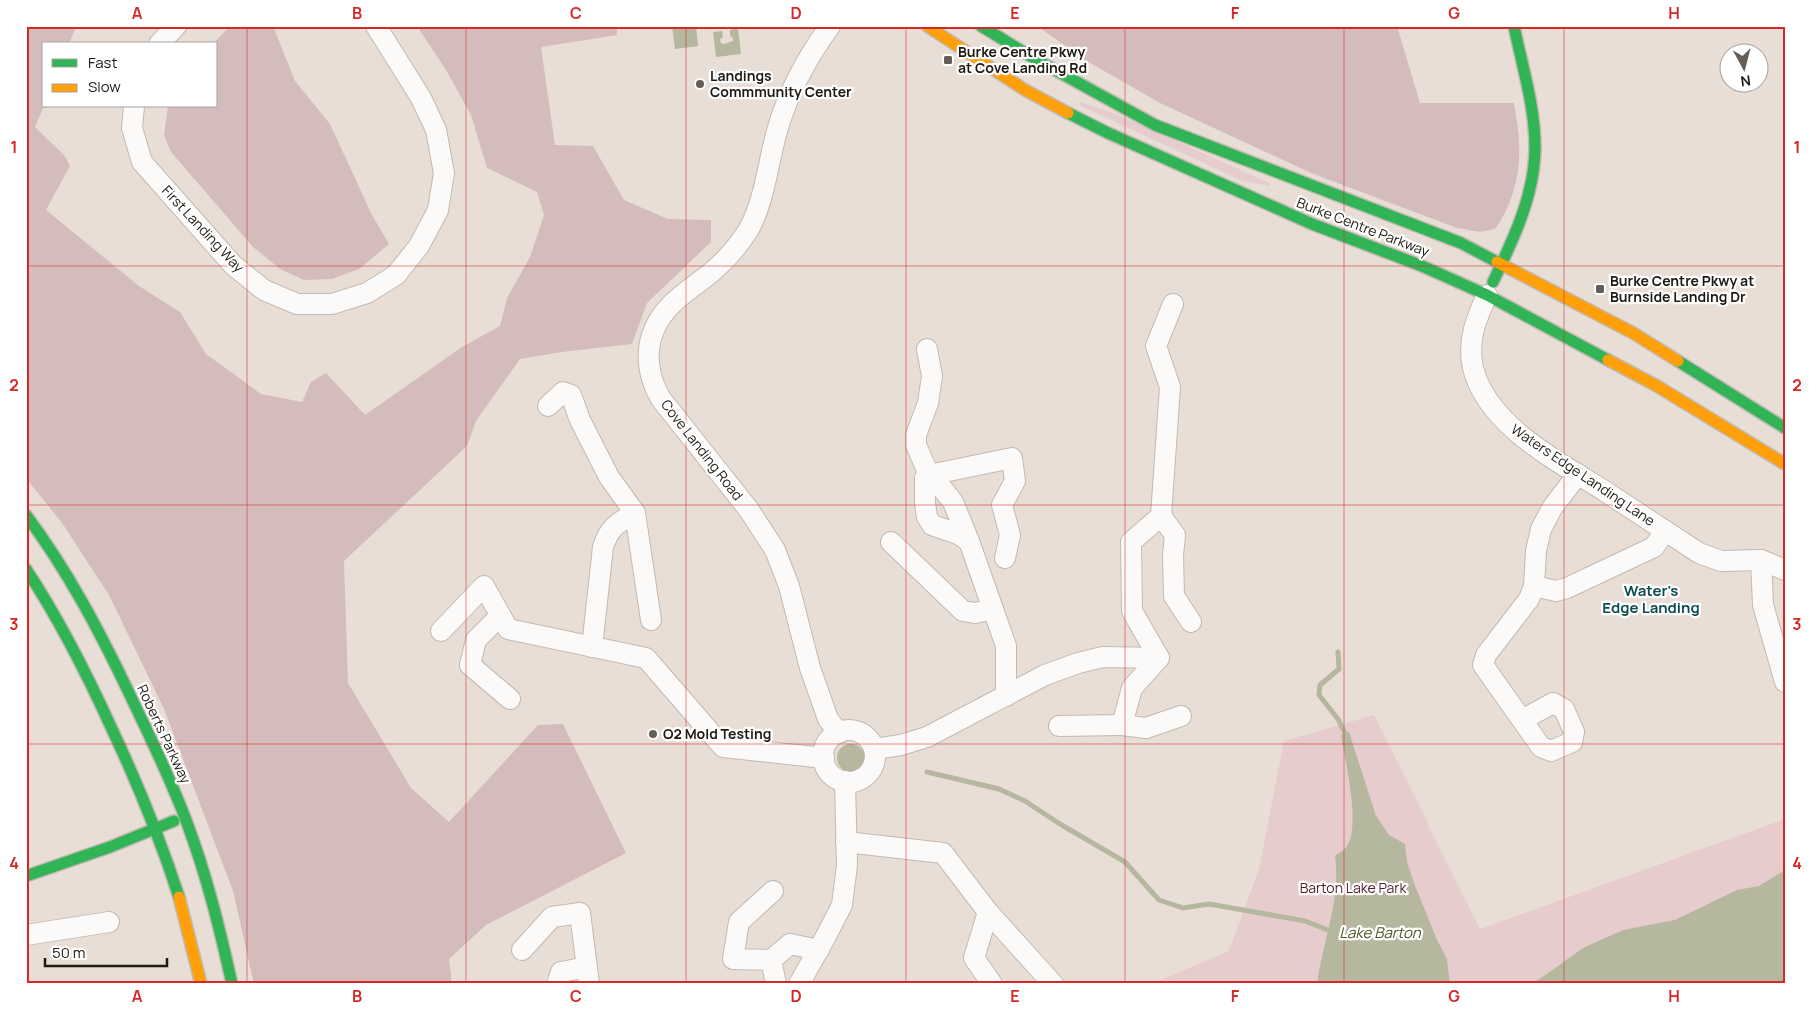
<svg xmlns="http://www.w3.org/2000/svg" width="1811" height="1010" font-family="Manrope,sans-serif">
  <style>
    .green { fill: #e6cccd }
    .forest { fill: #d5bcbc }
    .water { fill: #b5b79e }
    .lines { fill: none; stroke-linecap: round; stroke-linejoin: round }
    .stream { stroke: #b5b79e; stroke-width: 5 }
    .street-casing { stroke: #c1bab3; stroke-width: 22 }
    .fast-casing { stroke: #c1bab3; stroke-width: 14 }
    .slow-casing { stroke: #c1bab3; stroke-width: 14 }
    .street { stroke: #fcfaf9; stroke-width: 20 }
    .fast { stroke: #30b455; stroke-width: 11 }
    .slow { stroke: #ff9f0a; stroke-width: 11 }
    .grid { fill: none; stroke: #d62828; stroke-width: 1; stroke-opacity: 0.55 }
    .poi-dot { fill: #655e57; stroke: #fff; stroke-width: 2 }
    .labels { text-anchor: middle; stroke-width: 4.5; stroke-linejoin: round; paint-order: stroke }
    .poi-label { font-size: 14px; font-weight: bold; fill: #1f1913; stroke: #fff; text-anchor: start }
    .street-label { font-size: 14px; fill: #1f1913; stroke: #fff }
    .park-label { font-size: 14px; fill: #4f1d2a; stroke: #fff }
    .neighbourhood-label { font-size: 15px; font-weight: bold; fill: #0d4c51; stroke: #fff }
    .water-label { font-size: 15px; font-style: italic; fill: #4d5622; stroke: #fff }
    .neatline { fill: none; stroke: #d62828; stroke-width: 2 }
    .grid-label { font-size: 16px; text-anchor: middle; font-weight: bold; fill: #d62828 }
  </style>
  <rect width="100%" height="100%" fill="#e8ded6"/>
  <!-- green -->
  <g class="green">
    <path d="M1080,102L1113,113L1270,183L1269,186L1240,180L1079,105Z"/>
    <path d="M1374,715L1480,929L1785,819V984H1151L1229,951L1259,869L1284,741Z"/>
  </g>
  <!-- forest -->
  <g class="forest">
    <path d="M26,26H76L69,44H44V106L35,127L64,155L70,166L46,210L139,286L180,312L206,354L261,394L302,402L311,382L326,373L365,415L462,347L500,326L507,298L530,257L544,215L537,192L487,168L471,115L446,70L417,26H617V35L541,47L555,145L593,146L624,200L668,219L711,220V242L647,303L632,344L562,352L520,359L476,421L467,446L344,561L348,683L411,788L449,822L538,725L563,724L626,853L486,925L449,959L452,984H254L233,891L164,709L109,595L62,523L26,478Z"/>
    <path d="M230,26H273L295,81L330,124L372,215L389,244L359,269L332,279L304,280L280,269L253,247L171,152L164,135L168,106H216V44H213Z"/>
    <path d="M1037,26H1397L1420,103H1514C1516,116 1519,130 1519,143C1521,172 1513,205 1495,229L1480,232L1457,228L1311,173L1160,103L1085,60Z"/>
  </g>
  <!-- water -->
  <g class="water">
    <path d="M672,26H696L698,46L675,49Z"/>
    <path d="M738,28L741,54L716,57L713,32L722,31L723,37L720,39L721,43L724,44L733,41V38L730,36V30Z"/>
    <path d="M1349,732L1376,816L1389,835L1405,844L1407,862L1414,883L1437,940L1447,959L1450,984H1317C1323,941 1341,899 1335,856C1339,853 1345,850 1347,846C1361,825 1345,760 1341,735Z"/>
    <circle cx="851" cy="758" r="14"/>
    <path d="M1785,870V984H1531L1544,976L1583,948L1623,930L1675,920L1737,890L1759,886Z"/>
  </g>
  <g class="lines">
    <!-- stream -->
    <g class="stream">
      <path d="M1338,652L1339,669L1320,685L1319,695L1338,719L1345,733"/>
      <path d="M927,772L999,789L1025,801L1060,824L1125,862L1159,900L1183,908L1209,904L1305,921L1328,930"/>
    </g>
    <defs>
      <g id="street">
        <path d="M830,26C806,59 788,92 777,131C768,163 765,199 749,229C739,245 726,260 712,272C690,290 665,303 654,330C644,353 649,379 661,399L749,510L775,550L789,586L810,668L828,719L839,733"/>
        <path d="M159,44L176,26"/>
        <path d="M134,106L132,128L142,162L233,265L264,290L297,304H332L367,293L396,275L419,246L438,210L444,173L436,130L421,98L376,26"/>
        <path d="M1487,295C1476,319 1467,341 1473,368C1487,425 1557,461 1603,490C1635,511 1667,532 1699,553L1721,561L1761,560L1785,570"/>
        <path d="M927,349L932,376L928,403L916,435V445L929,475L937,482L953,502L969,541L1006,646V696"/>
        <path d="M548,406L563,392L571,395L580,420L609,477L635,513"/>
        <path d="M1161,516L1175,535L1173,555L1174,596L1191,622"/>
        <path d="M969,541L958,534L932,525L927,517L925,503V478L929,475L1012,458L1015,481L1002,505L1010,535L1005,558"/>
        <path d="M891,542L963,611L975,613L993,609"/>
        <path d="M1761,560L1763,605L1785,682"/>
        <path d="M1534,586L1556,591L1567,588L1654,547L1665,531"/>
        <path d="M500,616L476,640L470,665L510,699"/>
        <path d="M441,631L484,586L508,629L646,658L723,747L824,758"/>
        <path d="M592,647L603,547C609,528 617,523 635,513L651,620"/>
        <path d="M1522,720L1553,703L1564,709L1574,732L1572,742L1551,751L1541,747L1483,665L1486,655L1529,599L1534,586L1536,551L1541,529L1552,508L1578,474"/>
        <path d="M1122,725L1146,728L1181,716"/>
        <path d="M1059,726L1122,725L1132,688L1159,658"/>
        <circle cx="849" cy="756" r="26"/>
        <path d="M875,753L881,748L901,745L927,737L1045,675L1078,663L1103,657L1159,658L1132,611L1131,542L1161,516L1170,387L1156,346L1173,304"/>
        <path d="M846,842L943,853L988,912L1053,984"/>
        <path d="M773,891L739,922L733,959L771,960L776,984"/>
        <path d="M988,912L974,958L992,984"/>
        <path d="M26,935L109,922"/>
        <path d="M522,950L552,917L580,913L589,984"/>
        <path d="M771,960L790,944L819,950"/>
        <path d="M557,984L561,972L587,967"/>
        <path d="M799,984L825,938L842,905L847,865L845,781"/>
      </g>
      <g id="fast">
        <path d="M981,26L1035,59L1155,125L1461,243L1497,262"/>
        <path d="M1068,113L1108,133L1312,224L1422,266L1487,295L1608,360"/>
        <path d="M1493,282C1513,240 1535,195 1535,147C1535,106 1522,66 1514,26"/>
        <path d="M1678,361L1785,428"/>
        <path d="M26,515C68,571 100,632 130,695C150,737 171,779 187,823C207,876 220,930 232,984"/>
        <path d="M26,569C59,619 86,672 111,727C137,782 160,838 179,897"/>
        <path d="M26,876L110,847L174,821"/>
      </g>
      <g id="slow">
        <path d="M927,26L1025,90L1068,113"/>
        <path d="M1497,262L1633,333L1678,361"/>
        <path d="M1608,360L1657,386L1785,464"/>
        <path d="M179,897L201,984"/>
      </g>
    </defs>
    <!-- street casing -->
    <use href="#street" class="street-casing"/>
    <!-- fast casing -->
    <use href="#fast" class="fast-casing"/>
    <!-- slow casing -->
    <use href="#slow" class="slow-casing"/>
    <!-- street -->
    <use href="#street" class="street"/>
    <!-- fast -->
    <use href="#fast" class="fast"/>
    <!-- slow -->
    <use href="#slow" class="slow"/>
  </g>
  <!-- grid -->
  <path class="grid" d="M247,26V984M466,26V984M686,26V984M906,26V984M1125,26V984M1344,26V984M1564,26V984M26,266H1785M26,505H1785M26,744H1785"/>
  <!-- markers -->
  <g class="poi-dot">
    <rect x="943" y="55" width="10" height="10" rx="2.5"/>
    <circle cx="700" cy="84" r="5"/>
    <rect x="1595" y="284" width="10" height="10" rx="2.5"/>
    <circle cx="653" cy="734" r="5"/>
  </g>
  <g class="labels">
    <!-- poi labels -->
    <g class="poi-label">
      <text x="958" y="57">Burke Centre Pkwy<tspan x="958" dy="16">at Cove Landing Rd</tspan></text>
      <text x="710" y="81">Landings<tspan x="710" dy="16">Commmunity Center</tspan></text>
      <text x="1610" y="286">Burke Centre Pkwy at<tspan x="1610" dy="16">Burnside Landing Dr</tspan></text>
      <text x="663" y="739">O2 Mold Testing</text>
    </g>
    <!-- street labels -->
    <g class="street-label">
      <text transform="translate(1363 227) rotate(21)" y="5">Burke Centre Parkway</text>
      <text transform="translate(203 229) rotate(47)" y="5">First Landing Way</text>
      <text transform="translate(702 450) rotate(52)" y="5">Cove Landing Road</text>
      <text transform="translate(1583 475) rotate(34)" y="5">Waters Edge Landing Lane</text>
      <text transform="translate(164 734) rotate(65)" y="5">Roberts Parkway</text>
    </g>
    <!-- park labels -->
    <g class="park-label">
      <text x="1353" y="893">Barton Lake Park</text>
    </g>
    <!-- neighbourhood labels -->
    <g class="neighbourhood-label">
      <text x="1651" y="596">Water's<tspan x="1651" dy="17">Edge Landing</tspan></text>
    </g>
    <!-- water labels -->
    <g class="water-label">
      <text x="1380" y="938">Lake Barton</text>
    </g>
  </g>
  <!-- border -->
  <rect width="1811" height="1010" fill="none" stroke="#ffffff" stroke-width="55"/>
  <!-- legend -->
  <rect x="42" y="42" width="175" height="65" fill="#ffffff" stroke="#a5a3a1"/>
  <rect x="52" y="59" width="25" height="8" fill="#30b455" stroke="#a5a3a1"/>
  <text x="88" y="68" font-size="15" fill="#1f1913">Fast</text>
  <rect x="52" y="84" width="25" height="8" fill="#ff9f0a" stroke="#a5a3a1"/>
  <text x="88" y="92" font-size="15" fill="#1f1913">Slow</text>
  <!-- north arrow -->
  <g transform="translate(1744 68) rotate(173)"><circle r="24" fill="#ffffff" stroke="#a5a3a1"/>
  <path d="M0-4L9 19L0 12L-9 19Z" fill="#655e57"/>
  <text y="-8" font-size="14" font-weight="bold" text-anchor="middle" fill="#1f1913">N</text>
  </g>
  <!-- scale -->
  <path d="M45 958v8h122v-8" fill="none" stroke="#1f1913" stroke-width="2.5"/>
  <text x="52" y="958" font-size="15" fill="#1f1913" stroke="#ffffff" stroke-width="4" paint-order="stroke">50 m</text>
  <rect x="28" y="28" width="1756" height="954" class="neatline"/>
  <g class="grid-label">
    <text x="137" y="19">A</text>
    <text x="357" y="19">B</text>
    <text x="576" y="19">C</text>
    <text x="796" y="19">D</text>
    <text x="1015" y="19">E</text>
    <text x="1235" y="19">F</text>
    <text x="1454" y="19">G</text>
    <text x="1674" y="19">H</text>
    <text x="14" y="153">1</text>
    <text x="1797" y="153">1</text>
    <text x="14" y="391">2</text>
    <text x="1797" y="391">2</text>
    <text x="14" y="630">3</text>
    <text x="1797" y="630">3</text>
    <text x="14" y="869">4</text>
    <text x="1797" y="869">4</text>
    <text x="137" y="1002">A</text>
    <text x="357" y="1002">B</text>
    <text x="576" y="1002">C</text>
    <text x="796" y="1002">D</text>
    <text x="1015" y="1002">E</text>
    <text x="1235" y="1002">F</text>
    <text x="1454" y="1002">G</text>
    <text x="1674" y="1002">H</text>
  </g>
</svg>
